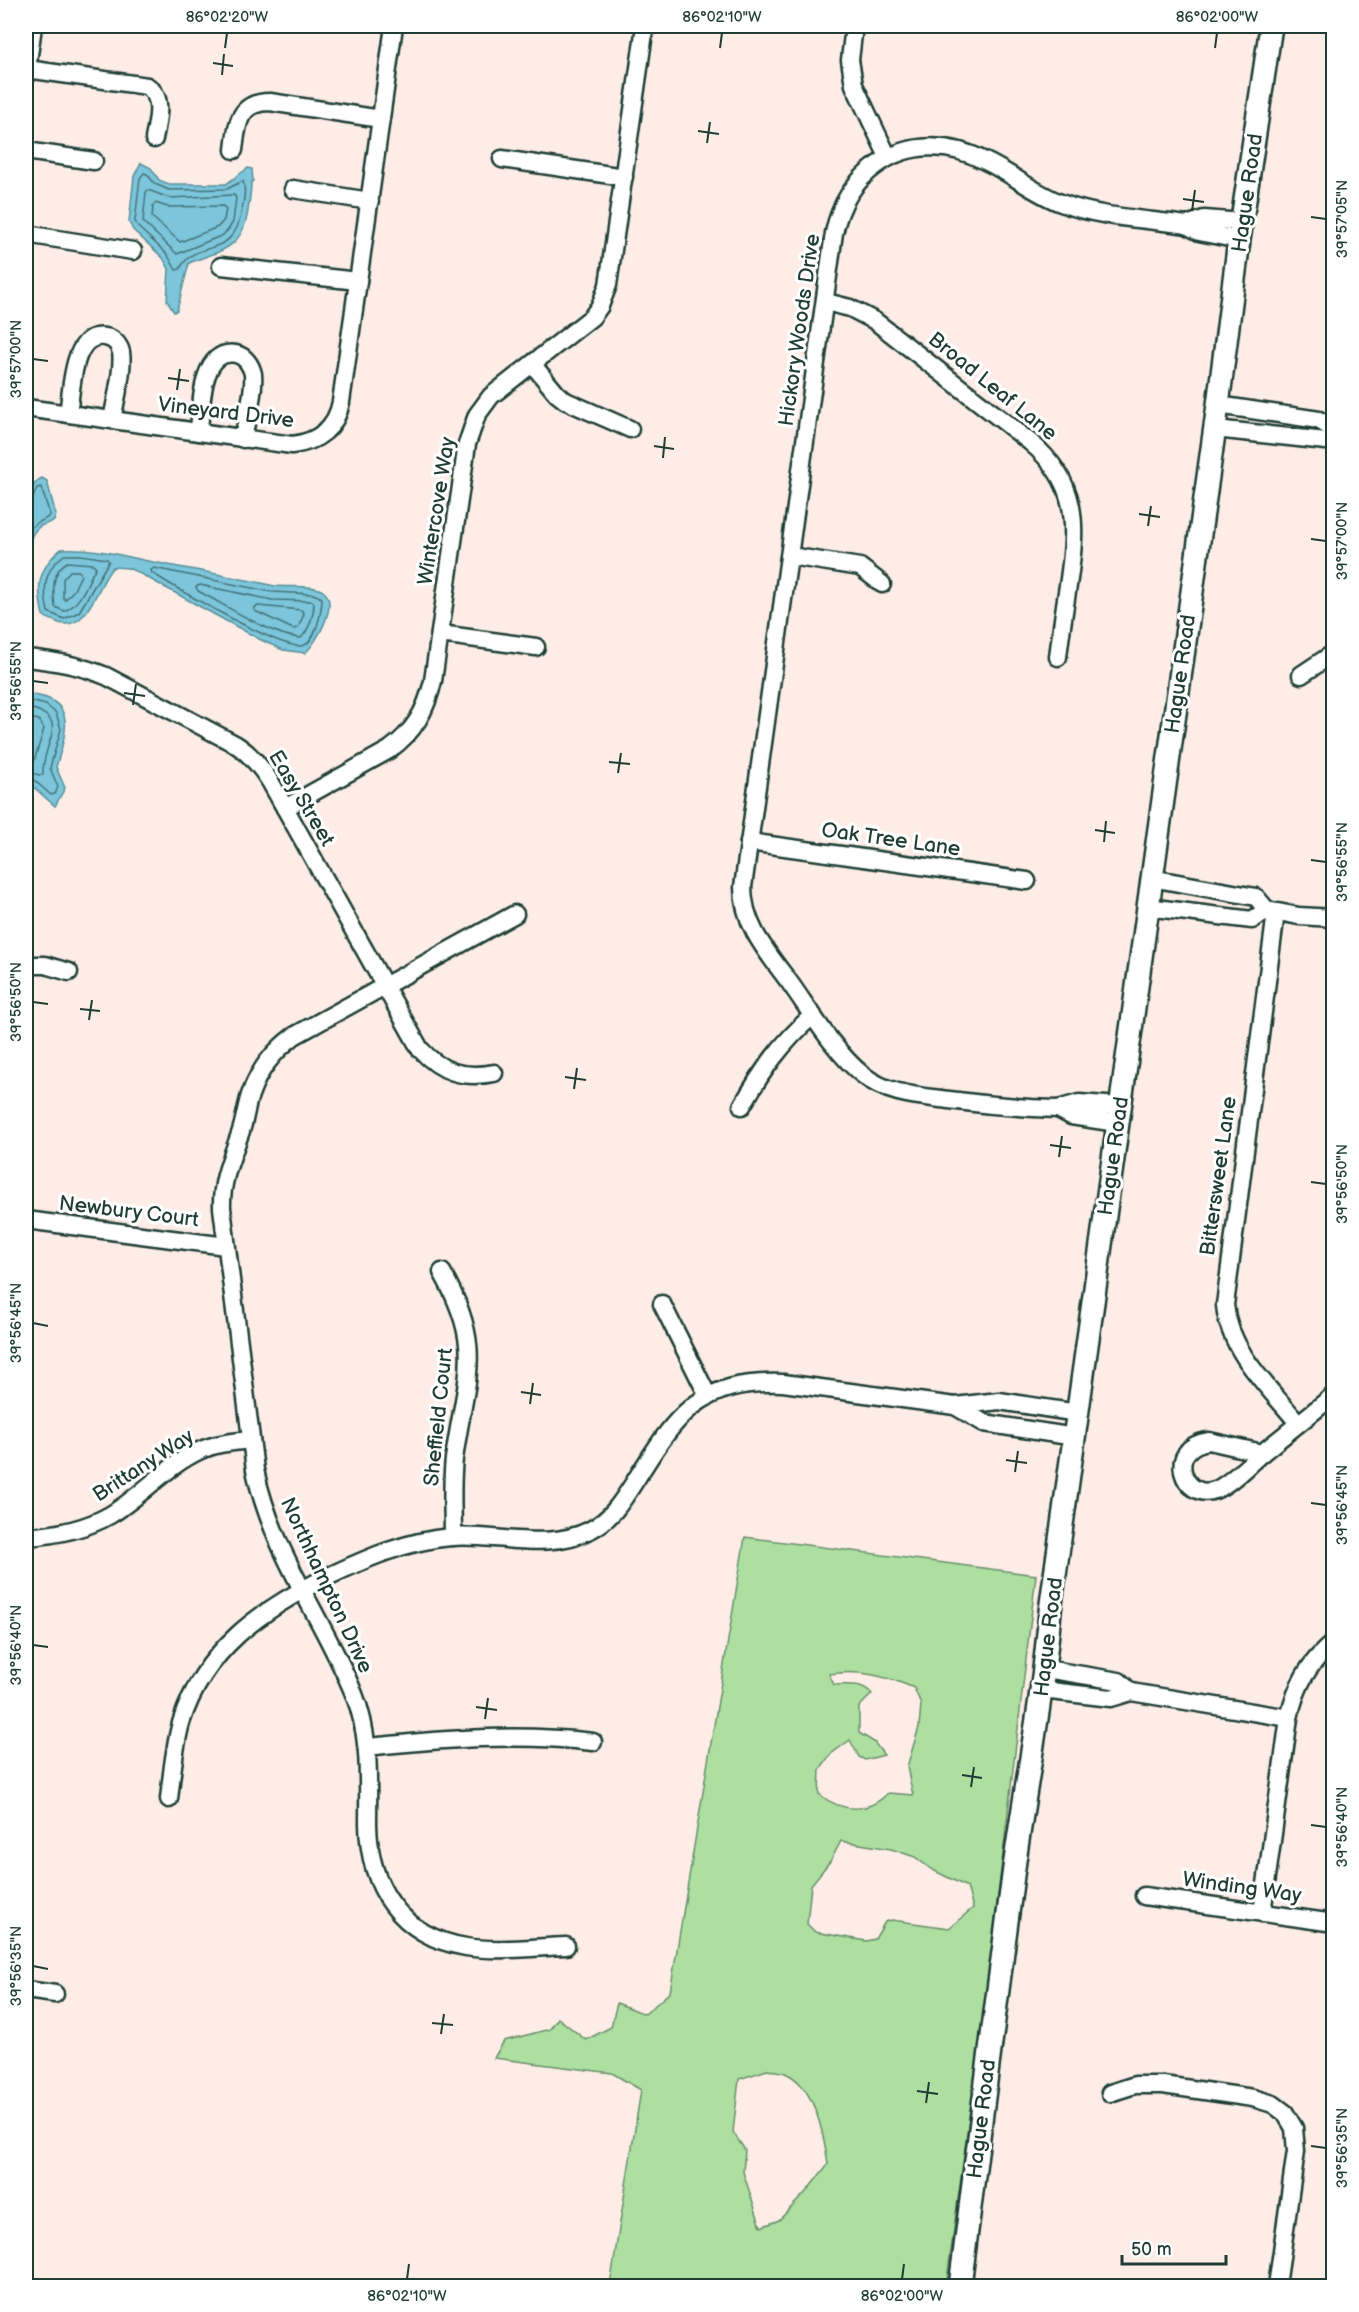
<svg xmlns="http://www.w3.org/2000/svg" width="1359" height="2312" font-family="'Balsamiq Sans',sans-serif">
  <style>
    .green { fill: #addfa0; stroke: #668e6a; stroke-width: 1.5; fill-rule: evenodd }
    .water { fill: #7bc5db; stroke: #568f98; stroke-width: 1.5 }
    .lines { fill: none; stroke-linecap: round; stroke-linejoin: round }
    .shore { stroke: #447377; stroke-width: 1.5 }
    .minor-casing { stroke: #1f3d34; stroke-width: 21 }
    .tertiary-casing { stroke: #1f3d34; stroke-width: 26 }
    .minor { stroke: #fff; stroke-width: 16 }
    .tertiary { stroke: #fff; stroke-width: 21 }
    .ticks { fill: none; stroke: #1f3d34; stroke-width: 2 }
    .labels { text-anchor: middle; stroke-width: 6; stroke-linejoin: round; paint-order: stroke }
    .street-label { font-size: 21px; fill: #1f3d34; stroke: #fff }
    .neatline { fill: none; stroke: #1f3d34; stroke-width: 2 }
    .ticks-label { font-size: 15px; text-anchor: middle; fill: #1f3d34 }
  </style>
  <rect width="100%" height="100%" fill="#feede7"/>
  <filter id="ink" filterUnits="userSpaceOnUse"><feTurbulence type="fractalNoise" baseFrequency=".0167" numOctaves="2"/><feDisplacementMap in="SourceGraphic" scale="12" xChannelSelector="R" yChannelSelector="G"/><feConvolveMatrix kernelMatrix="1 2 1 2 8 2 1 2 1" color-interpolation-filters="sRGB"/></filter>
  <g filter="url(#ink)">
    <!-- green -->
    <path class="green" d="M745,1537L1036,1575L986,1997L946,2286H610L641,2090L612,2073L494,2058L504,2041L550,2029L558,2018L586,2040L611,2027L617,2003L645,2014L670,1992ZM829,1674C858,1669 887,1676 914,1688L921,1704L919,1727L907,1767L913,1795L888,1793C868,1814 841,1812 819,1794L820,1769L831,1754L850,1740L859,1757L865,1760L884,1755L874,1742L859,1733V1707L872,1694C863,1682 847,1685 834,1685ZM841,1841L891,1849L915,1857L931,1869L967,1887L973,1908L949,1928L892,1920L885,1922L875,1939L866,1941L815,1932L807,1924L811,1885L831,1860ZM767,2070C772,2071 780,2071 785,2073C815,2085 824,2136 828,2164L806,2192L779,2220L761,2227L743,2172L745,2150L733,2132L739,2079Z"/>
    <!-- water -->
    <g class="water">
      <path d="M141,163L151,168L159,180L169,184H226L248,168L252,169L253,181L251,183C251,193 249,202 248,211C242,250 221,250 189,263L177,310L174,312L167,301L169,269L163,258L133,230L129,222L134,176Z"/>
      <path d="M42,478L47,481L56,515L54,521L40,526L34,532L31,538L26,572C25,549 18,489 42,478Z"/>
      <path d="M61,549C91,547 119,555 148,561C188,569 230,576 270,585C284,589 315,583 324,592C339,604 316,644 305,653L283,650L259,639L137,572L128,568L113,567C97,584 88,635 56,622C51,619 47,619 43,615C36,586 38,568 61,549Z"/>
      <path d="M26,693C33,695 42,696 49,699C77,712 62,745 56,767L65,788L55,806L31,785H26Z"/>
    </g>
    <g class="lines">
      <!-- shore -->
      <g class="shore">
        <path d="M144,173L147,174L155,184L169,190L227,189L243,181C246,190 244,199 242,209C234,263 196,236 180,269L176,270L167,254L138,227L135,221L140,178Z"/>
        <path d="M148,190L169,198L234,195L236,198L233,222L228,230L223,235L177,254L143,222L146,192Z"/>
        <path d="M155,203L168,207L223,206L226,209L224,220L218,227L180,242L152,217L153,206Z"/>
        <path d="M26,502L32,500L37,488L41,487L50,515C42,524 34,519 26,536"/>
        <path d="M64,555H81L107,559L109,561L79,612L64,619L48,612C43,589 43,570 64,555Z"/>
        <path d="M67,562L93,564L96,567C87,582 82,604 64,611L55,607C53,590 51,572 67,562Z"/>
        <path d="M154,568L272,592L313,594L322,598C322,609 316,645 301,646C279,649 176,588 152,573L151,570Z"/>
        <path d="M70,571H79L81,575L74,590L65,600L63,597V579Z"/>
        <path d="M200,585L272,600L312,601L314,603C314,615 309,630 301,638C273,637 224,604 198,591L196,587Z"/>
        <path d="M258,606L301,610L304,614L298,628L293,629L255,611L254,608Z"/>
        <path d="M26,700L46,705L56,713L61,729L50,768L58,787L55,794L51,795L34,780L26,779"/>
        <path d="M26,707C74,719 42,740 43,774L40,775L26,772"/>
        <path d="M26,717L39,720L44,729L34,761L26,763"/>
      </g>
      <defs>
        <g id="minor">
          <path d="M854,26L850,60L854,85L888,157"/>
          <path d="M27,69L147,86C165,98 157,121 154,139"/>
          <path d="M26,77L33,26"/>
          <path d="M234,150C237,125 238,102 270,102L381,119"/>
          <path d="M26,151L94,161"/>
          <path d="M502,159L624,177"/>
          <path d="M293,189L370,201"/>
          <path d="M26,234L133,251"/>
          <path d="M1239,240L1199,232L1187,225L1204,219L1242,222"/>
          <path d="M221,266L358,281"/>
          <path d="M826,302L850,308L875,321L1030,442C1078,482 1077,522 1069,579C1065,605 1061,631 1058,657"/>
          <path d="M533,365L557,394L566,401L630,429"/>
          <path d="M1218,405L1319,420L1334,430"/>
          <path d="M26,408L292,445C318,442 336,428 341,402L394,26"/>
          <path d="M68,414C72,392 71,331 105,337C113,338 119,344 121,352C124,370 115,402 112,420"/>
          <path d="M1215,429L1326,441L1334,438"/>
          <path d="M199,432C201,410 200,347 236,354C245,356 251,365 253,374C255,392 246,420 243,439"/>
          <path d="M790,556L860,567L882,584"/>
          <path d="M440,634L536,647"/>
          <path d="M26,658C54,661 79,665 106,676L235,744C251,754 261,767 271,783L420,1049C441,1072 463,1079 494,1073"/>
          <path d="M1301,675L1334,653"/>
          <path d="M285,808L389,750C414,732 426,711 433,681L467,444L477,415L491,396L592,317L600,306L608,285L645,26"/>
          <path d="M749,842L1027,881"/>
          <path d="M1147,907L1252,920L1267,910L1256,897L1151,878"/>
          <path d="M1267,910L1299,916L1334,918"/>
          <path d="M1276,912L1225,1305C1229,1352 1270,1388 1298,1423"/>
          <path d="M515,914L294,1036C274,1051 258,1071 250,1095C246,1107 245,1119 241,1131C232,1157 221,1180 222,1208L255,1470C272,1552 323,1618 354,1694C371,1736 368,1780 368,1824C369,1887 400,1936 466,1947C498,1952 534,1947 566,1946"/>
          <path d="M26,965H45L69,972"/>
          <path d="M742,1106C763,1069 781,1044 813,1015"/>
          <path d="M1058,1109C1021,1108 986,1105 949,1100C919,1096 888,1095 863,1075C836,1054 810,1011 790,983C768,953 743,926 743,887L834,233C840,204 853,182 877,165C909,141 951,143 985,161C1011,173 1034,193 1061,203C1101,218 1146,219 1187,225"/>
          <path d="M1117,1123L1071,1116L1058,1109L1079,1103L1119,1106"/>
          <path d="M26,1220L226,1246"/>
          <path d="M442,1272C486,1350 465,1378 454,1459C451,1484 453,1511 453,1537"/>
          <path d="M662,1304L708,1396"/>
          <path d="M1075,1437L984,1423L955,1406L999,1401L1078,1413"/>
          <path d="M1209,1441L1262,1453C1249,1464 1229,1485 1215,1490C1183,1502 1164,1447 1209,1441Z"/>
          <path d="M1262,1453L1334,1395"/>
          <path d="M26,1537C55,1535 84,1530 110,1515C142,1496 167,1465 201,1450C217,1443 234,1442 251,1440"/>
          <path d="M1042,1690L1111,1698L1131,1692L1119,1681L1046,1669"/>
          <path d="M1131,1692L1289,1718"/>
          <path d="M368,1747C443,1739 518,1733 593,1742"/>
          <path d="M169,1799C172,1774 174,1748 181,1723C204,1649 261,1610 327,1577C367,1558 406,1541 451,1537C496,1533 547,1552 590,1530C611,1520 623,1500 635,1481C676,1415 699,1380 783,1383L955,1406"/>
          <path d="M1144,1896L1334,1923"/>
          <path d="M1262,1913L1289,1718C1296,1686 1308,1663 1334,1642"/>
          <path d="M26,1990L55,1994"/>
          <path d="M1110,2093L1135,2085H1163L1253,2098L1273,2104L1285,2113L1294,2128L1296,2151L1277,2286"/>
        </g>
        <path id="tertiary" d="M960,2286C978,2147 995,2007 1014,1868C1026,1782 1043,1697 1050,1611L1218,405L1239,240L1271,26"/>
      </defs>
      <!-- minor casing -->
      <use href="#minor" class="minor-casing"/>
      <!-- tertiary casing -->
      <use href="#tertiary" class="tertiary-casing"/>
      <!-- minor -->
      <use href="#minor" class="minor"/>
      <!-- tertiary -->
      <use href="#tertiary" class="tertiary"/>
    </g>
  </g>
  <!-- ticks -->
  <path class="ticks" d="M225,48L227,33M720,48L722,33M1215,48L1217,33M213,63L233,66M222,75L224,54M698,131L719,134M707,143L710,122M1183,199L1204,202M1192,211L1195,190M1311,217L1326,219M33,359L48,361M168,378L189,381M177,390L180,369M654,446L674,449M663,458L665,437M1139,514L1160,517M1148,526L1151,506M1311,539L1326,541M33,681L48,683M124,693L145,696M133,705L136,684M609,762L630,764M618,773L621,753M1095,830L1115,833M1104,842L1106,821M1311,860L1326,862M33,1002L48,1004M80,1009L100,1011M89,1020L92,1000M565,1077L586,1080M574,1089L577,1068M1050,1145L1071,1148M1059,1157L1062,1136M1311,1182L1326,1184M33,1323L48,1326M521,1392L541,1395M530,1404L533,1383M1006,1460L1027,1463M1015,1472L1018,1451M1311,1503L1326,1505M33,1645L48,1647M476,1707L497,1710M485,1719L488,1698M962,1775L982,1778M971,1787L974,1767M1311,1825L1326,1827M33,1966L48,1969M432,2023L453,2025M441,2034L444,2014M917,2091L938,2094M926,2103L929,2082M1311,2146L1326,2148M407,2279L409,2264M902,2279L904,2264"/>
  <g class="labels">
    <!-- street labels -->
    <g class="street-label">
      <text transform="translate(1247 193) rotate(-82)" y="7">Hague Road</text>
      <text transform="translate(799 330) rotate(-82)" y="7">Hickory Woods Drive</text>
      <text transform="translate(993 386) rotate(39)" y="7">Broad Leaf Lane</text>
      <text transform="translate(226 412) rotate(7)" y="7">Vineyard Drive</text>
      <text transform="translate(436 511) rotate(-81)" y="7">Wintercove Way</text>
      <text transform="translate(1180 674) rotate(-82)" y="7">Hague Road</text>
      <text transform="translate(302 798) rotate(59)" y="7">Easy Street</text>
      <text transform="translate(891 839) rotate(8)" y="7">Oak Tree Lane</text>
      <text transform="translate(1113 1156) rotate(-82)" y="7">Hague Road</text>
      <text transform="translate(1218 1176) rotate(-82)" y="7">Bittersweet Lane</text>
      <text transform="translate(129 1211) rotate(7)" y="7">Newbury Court</text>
      <text transform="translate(438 1417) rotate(-84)" y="7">Sheffield Court</text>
      <text transform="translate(143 1465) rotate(-33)" y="7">Brittany Way</text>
      <text transform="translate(327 1585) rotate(65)" y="7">Northhampton Drive</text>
      <text transform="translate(1048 1637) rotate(-83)" y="7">Hague Road</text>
      <text transform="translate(1242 1887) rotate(8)" y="7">Winding Way</text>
      <text transform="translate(981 2119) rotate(-83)" y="7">Hague Road</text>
    </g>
  </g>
  <!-- margin -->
  <rect width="1359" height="2312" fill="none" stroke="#fff" stroke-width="66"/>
  <!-- scale -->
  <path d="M1122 2255v9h104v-9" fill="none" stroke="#1f3d34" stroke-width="3"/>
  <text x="1131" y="2255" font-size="18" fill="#1f3d34" stroke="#ffffff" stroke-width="4.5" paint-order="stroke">50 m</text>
  <rect x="33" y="33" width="1293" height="2246" class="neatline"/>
  <g class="ticks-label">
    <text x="227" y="22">86°02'20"W</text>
    <text x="722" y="22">86°02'10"W</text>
    <text x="1217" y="22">86°02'00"W</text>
    <text transform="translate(1342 219) rotate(-90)" y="5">39°57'05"N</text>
    <text transform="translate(16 359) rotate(-90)" y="5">39°57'00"N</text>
    <text transform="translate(1342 541) rotate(-90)" y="5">39°57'00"N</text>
    <text transform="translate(16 681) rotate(-90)" y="5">39°56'55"N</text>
    <text transform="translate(1342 862) rotate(-90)" y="5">39°56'55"N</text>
    <text transform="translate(16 1002) rotate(-90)" y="5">39°56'50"N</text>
    <text transform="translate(1342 1184) rotate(-90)" y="5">39°56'50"N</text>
    <text transform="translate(16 1323) rotate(-90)" y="5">39°56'45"N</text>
    <text transform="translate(1342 1505) rotate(-90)" y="5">39°56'45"N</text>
    <text transform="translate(16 1645) rotate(-90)" y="5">39°56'40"N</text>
    <text transform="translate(1342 1827) rotate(-90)" y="5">39°56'40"N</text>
    <text transform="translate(16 1966) rotate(-90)" y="5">39°56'35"N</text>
    <text transform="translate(1342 2148) rotate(-90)" y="5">39°56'35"N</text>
    <text x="407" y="2301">86°02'10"W</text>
    <text x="902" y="2301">86°02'00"W</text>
  </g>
</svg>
